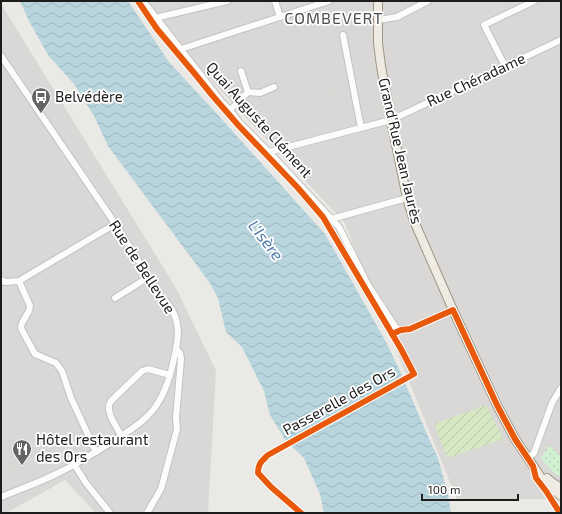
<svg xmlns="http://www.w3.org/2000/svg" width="562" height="514" font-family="'Exo 2',sans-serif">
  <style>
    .residential { fill: #d9d8d6 }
    .religious { fill: #d8d8d6 }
    .park { fill: url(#park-dots) }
    .garden { fill: url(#garden-furrows) }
    .water { fill: url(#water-waves) }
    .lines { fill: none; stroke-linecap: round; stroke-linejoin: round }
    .minor-casing { stroke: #c3c2c1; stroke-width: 8 }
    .major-casing { stroke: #9f9683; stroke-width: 10 }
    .minor { stroke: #fcfcfb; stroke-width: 6 }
    .major { stroke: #efebe3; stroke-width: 8 }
    .cycleway-casing { stroke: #fff; stroke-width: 8 }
    .cycleway { stroke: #e8590c; stroke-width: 6 }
    .labels { text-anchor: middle; stroke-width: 3.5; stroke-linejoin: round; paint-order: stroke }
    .street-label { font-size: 15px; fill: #1c1c1c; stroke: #fff }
    .poi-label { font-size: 15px; fill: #1c1c1c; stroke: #fff; text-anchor: start }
    .neighbourhood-label { font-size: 16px; letter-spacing: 1px; fill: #4f4f4f; stroke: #fff }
    .water-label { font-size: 16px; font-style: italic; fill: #4c79a8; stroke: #fff }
  </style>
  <defs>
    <pattern id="park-dots" width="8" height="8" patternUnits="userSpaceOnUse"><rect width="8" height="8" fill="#d2f1d3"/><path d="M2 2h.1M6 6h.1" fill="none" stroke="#b4ceb5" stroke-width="1.8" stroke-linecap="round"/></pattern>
    <pattern id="garden-furrows" width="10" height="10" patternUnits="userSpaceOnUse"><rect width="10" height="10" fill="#d6e7c4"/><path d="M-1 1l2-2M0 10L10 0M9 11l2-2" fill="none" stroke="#b7c6a8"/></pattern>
    <pattern id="water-waves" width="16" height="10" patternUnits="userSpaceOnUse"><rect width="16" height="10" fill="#b8d5dd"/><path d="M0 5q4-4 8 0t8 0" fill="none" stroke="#9eb6bd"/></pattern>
  </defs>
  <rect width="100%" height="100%" fill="#eae9e5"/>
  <!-- residential -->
  <g class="residential">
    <path d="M147,1H561V499H457L344,222L221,91L177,41Z"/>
    <path d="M1,4L176,288L216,371L208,512L211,513H96L65,480L6,513H1Z"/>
  </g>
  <!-- religious -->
  <g class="religious">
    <path d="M362,53L367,80L355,83L349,55Z"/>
    <path d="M337,89L349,96L348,100L352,102L353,110L340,103L339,105L324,98L327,91L334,94Z"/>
    <path d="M9,455L20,482L1,490V458Z"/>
  </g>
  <!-- park -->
  <path class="park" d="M549,445L561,457V477L554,473L541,458Z"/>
  <!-- garden -->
  <path class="garden" d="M486,405L504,439L447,458L434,424Z"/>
  <!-- water -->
  <path class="water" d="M20,1H128L169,62L218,115L325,234L386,342L400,371L430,441L438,458L448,494L451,513H324L320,494L304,458L286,441L270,415L264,391L242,347L226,332L218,298L210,283L108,146L94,116L74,84L48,55L29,21Z"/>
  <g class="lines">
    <defs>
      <g id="minor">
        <path d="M143,1L222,102L230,110L239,122L269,152L339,227L368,285L396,328L401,330L410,329L453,310"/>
        <path d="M275,1L280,17"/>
        <path d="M155,18L227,1"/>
        <path d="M378,20L397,17L428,1"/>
        <path d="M343,35L361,128"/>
        <path d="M181,49L329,1"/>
        <path d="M1,56L110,216L140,263L156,293C159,297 164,299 167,303C183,321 178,342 173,363C169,381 164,396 153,410C143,423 128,431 115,440C97,451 79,463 60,472C41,482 20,489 1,497"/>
        <path d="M505,66L484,25L534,1"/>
        <path d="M248,92L260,93L274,87"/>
        <path d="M230,110L248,92L241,71"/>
        <path d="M269,152L391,120L561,40"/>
        <path d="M331,219L407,198"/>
        <path d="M1,280L5,282L19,281L115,224"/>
        <path d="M19,281L30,306L29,311L22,323L21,328L23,332L35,354L56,363L62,371L71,398L96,452"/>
        <path d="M115,298L147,278"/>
        <path d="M121,435C116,426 104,410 111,401L142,371L148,369L170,375"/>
        <path d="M528,458L534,453L552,403L561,388"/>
        <path d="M74,464L86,483L110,513"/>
        <path d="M147,513L161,489L177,429L176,418L181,359L180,353L176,349"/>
      </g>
      <g id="major">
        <path d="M378,1V43L381,66L391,120L407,198L414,221L453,310L497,405L515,439L544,482L561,496"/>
        <path d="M547,478L553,483L561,488"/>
      </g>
    </defs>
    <!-- minor casing -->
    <use href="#minor" class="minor-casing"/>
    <!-- major casing -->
    <use href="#major" class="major-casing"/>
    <!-- minor -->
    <use href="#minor" class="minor"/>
    <!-- major -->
    <use href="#major" class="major"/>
    <defs>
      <g id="cycleway">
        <path d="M138,1L157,29L195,74L212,95L239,126L298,188L323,217L401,349L414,374L268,455C262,461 258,463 258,473L271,487L301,513"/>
        <path d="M392,334L401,330L410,329L453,310L497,405L515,439L533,466L536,478L546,491L560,513"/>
      </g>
    </defs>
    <!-- cycleway casing -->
    <use href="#cycleway" class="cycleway-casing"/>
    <!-- cycleway -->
    <use href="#cycleway" class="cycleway"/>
  </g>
  <!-- icons -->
  <defs>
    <symbol id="bus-pin" viewBox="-11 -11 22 30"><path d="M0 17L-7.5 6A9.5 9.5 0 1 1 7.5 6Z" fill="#646462" stroke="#fff"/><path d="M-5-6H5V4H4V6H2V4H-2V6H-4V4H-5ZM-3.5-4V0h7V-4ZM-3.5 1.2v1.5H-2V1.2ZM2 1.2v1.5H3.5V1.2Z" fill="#fff"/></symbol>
    <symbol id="restaurant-pin" viewBox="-11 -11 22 30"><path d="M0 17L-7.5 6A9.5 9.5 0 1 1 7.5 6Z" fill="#646462" stroke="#fff"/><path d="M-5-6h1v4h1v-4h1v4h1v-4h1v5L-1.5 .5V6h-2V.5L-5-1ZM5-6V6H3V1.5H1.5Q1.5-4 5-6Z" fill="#fff"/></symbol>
  </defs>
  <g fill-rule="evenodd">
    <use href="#bus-pin" x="30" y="86" width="22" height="30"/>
    <use href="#restaurant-pin" x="11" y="438" width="22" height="30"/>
  </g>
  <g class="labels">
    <!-- street labels -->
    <g class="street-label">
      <text transform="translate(476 80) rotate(-25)" y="5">Rue Chéradame</text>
      <text transform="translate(259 120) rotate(48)" y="5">Quai Auguste Clément</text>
      <text transform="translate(400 151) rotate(77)" y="5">Grand'Rue Jean Jaurès</text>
      <text transform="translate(142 267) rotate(57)" y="5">Rue de Bellevue</text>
      <text transform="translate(339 401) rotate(-29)" y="5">Passerelle des Ors</text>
    </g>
    <!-- poi labels -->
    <g class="poi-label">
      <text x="55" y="102">Belvédère</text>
      <text x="36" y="445">Hôtel restaurant<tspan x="36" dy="17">des Ors</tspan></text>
    </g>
    <!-- neighbourhood labels -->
    <g class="neighbourhood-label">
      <text x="334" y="24">COMBEVERT</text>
    </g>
    <!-- water labels -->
    <g class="water-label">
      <text transform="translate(266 240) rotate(52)" y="6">L'Isère</text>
    </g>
  </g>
  <!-- border -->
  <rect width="562" height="514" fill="none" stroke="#1c1c1c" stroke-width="4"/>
  <!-- scale -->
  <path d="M422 494v6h96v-6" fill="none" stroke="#1c1c1c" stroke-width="2"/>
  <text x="428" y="494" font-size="12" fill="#1c1c1c" stroke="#ffffff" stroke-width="3" paint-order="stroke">100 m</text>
</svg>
